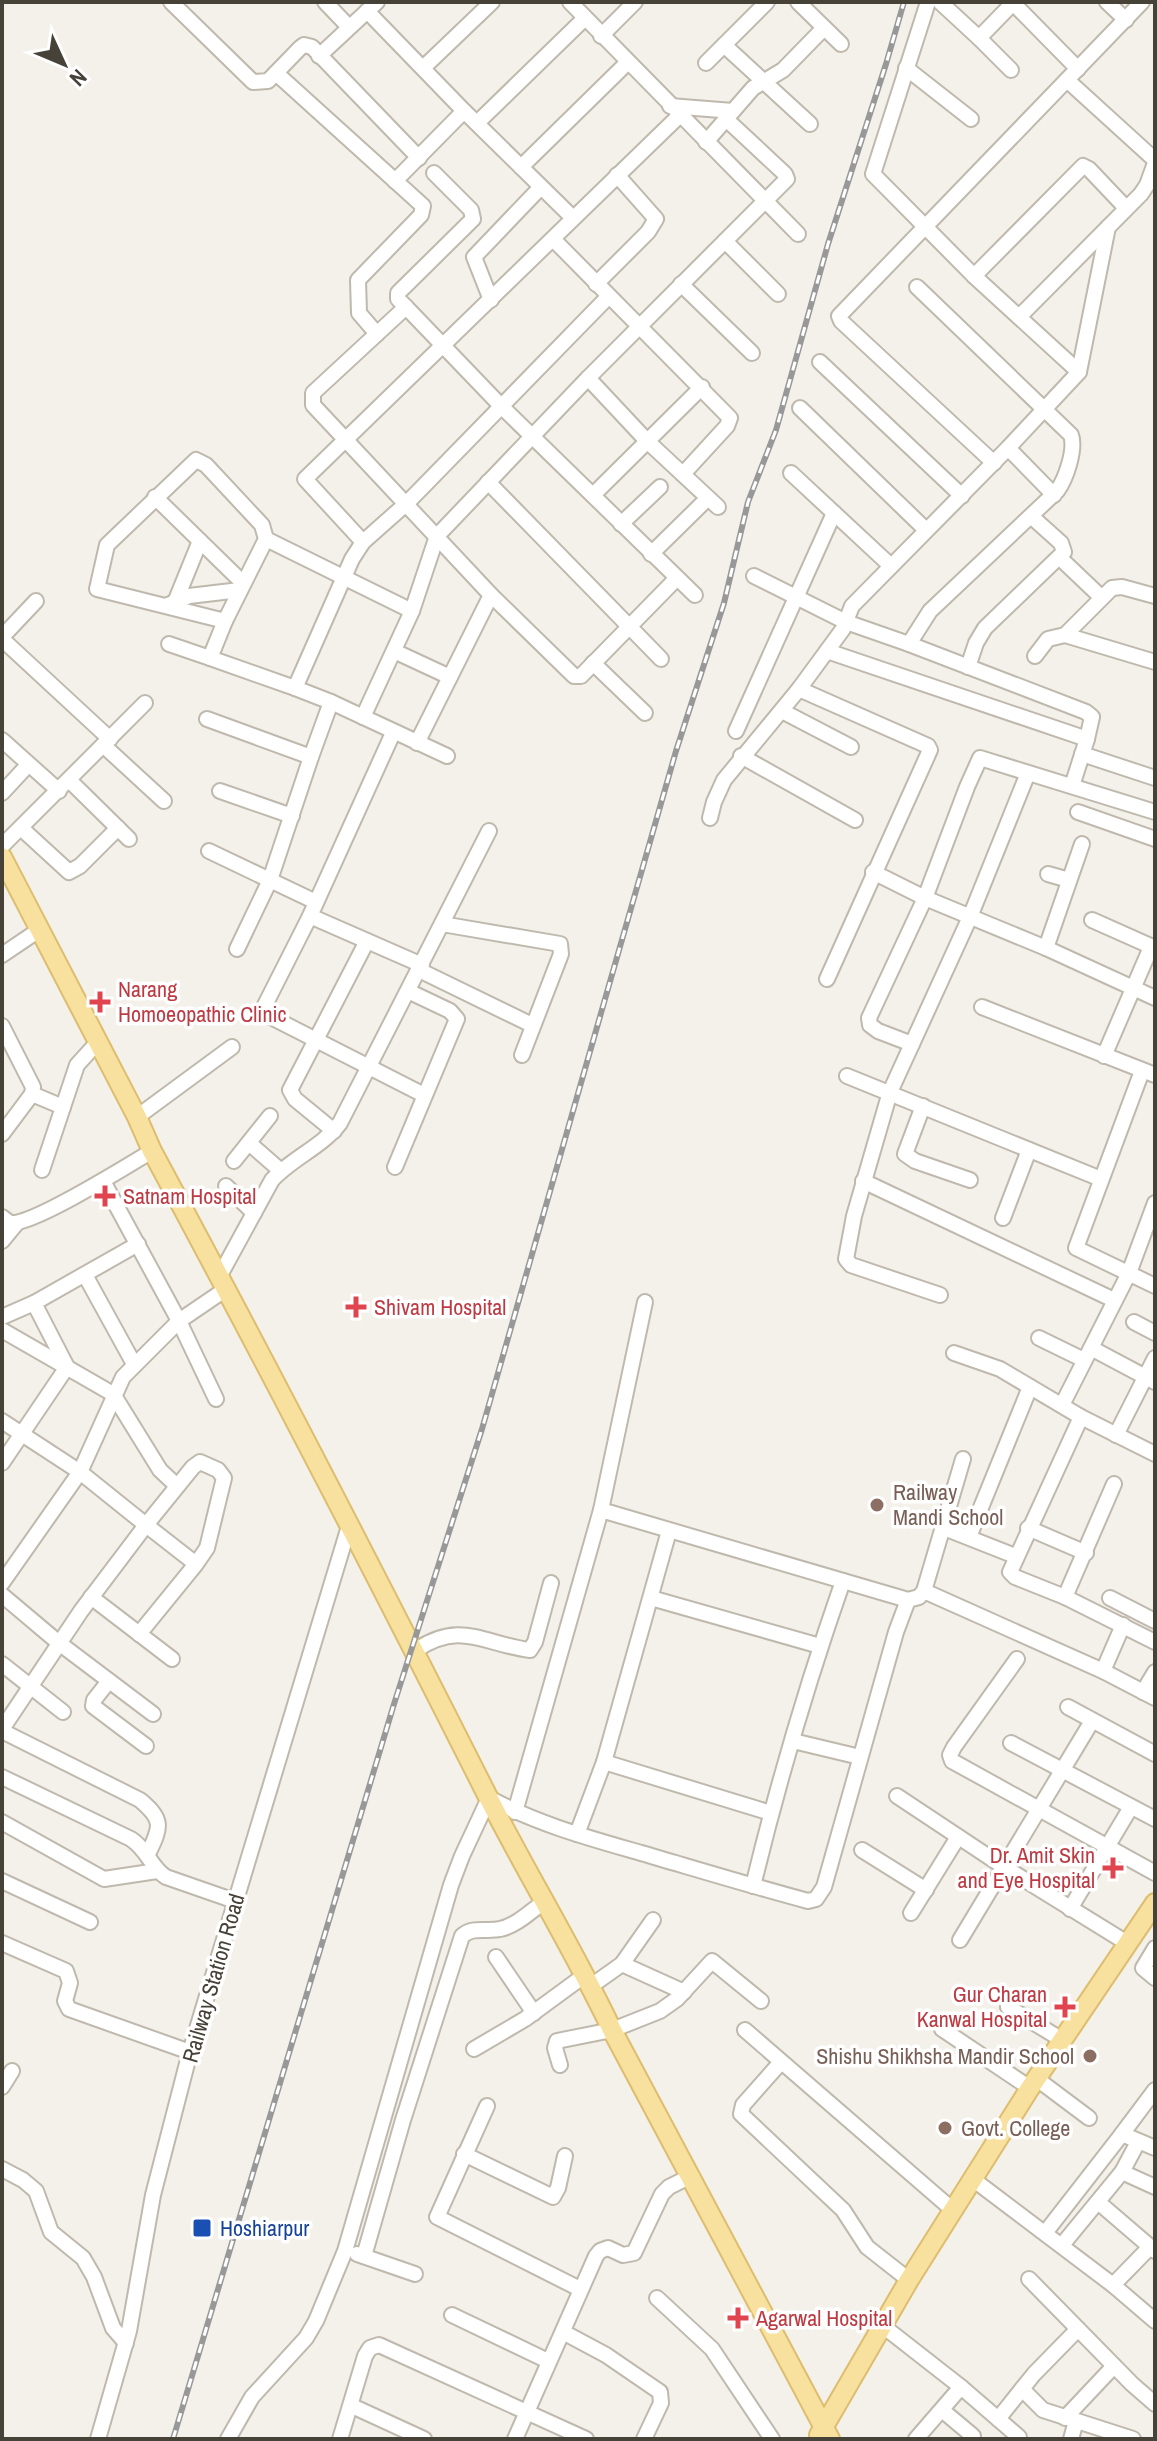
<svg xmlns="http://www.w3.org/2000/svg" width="1157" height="2441" font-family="'Archivo Narrow',sans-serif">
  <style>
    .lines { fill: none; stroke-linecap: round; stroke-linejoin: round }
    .minor-casing { stroke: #bfb9ad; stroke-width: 18 }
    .major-casing { stroke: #ddbd6e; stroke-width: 22 }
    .minor { stroke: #fff; stroke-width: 14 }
    .major { stroke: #f8e09e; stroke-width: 18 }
    .rail-casing { stroke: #989898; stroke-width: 6 }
    .rail { stroke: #fff; stroke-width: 3; stroke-dasharray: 9; stroke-linecap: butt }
    .health-dot { fill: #e0444e; stroke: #fff; stroke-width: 3 }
    .education-dot { fill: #8d6e63; stroke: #fff; stroke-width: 3 }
    .transit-dot { fill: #1a4fb4; stroke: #fff; stroke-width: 3 }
    .labels { text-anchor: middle; stroke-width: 7; stroke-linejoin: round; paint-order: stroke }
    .health-label { font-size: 22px; fill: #be3a42; stroke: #fff; text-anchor: start }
    .education-label { font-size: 22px; fill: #785e54; stroke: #fff; text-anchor: start }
    .street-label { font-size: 22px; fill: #474238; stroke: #fff }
    .transit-label { font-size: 22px; fill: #164399; stroke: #fff; text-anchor: start }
  </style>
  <rect width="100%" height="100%" fill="#f4f1ea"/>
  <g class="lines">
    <defs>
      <g id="minor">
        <path d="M171,2L253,82L268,81L300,48L304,45L312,47L419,158"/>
        <path d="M325,2L349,27"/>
        <path d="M570,2L798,234"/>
        <path d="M798,2L841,44"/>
        <path d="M940,2L979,38L1014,2"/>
        <path d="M1107,2L1126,20"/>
        <path d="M1013,3L1078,69"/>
        <path d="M367,11L464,111"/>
        <path d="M601,36L635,2"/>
        <path d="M979,38L1011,70"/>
        <path d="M724,45L810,124"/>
        <path d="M319,56L377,2"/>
        <path d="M706,63L767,2"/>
        <path d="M423,68L492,2"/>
        <path d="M906,68L971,119"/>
        <path d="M276,73L423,206L421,215L358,280L359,313L377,334"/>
        <path d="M1067,80L1155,160"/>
        <path d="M670,106L733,111"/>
        <path d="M477,123L584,19"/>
        <path d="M706,142L753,88L783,70L824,28"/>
        <path d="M521,167L628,62"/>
        <path d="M395,181L464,111L573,218"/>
        <path d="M553,239L730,418L727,426L683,474"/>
        <path d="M725,241L778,294"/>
        <path d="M974,276L1083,166L1089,169L1126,208"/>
        <path d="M596,284L648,232L656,219L617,175"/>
        <path d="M681,284L752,353"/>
        <path d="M491,300L474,257L540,188"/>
        <path d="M406,307L398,299V293L473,219L471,210L434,173"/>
        <path d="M1019,317L1141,194L1147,185L1155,163"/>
        <path d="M820,362L962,496"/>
        <path d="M1079,372L1108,227"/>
        <path d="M588,378L647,441L718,507"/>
        <path d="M800,408L926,530"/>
        <path d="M1008,448L1054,495"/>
        <path d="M994,463L841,321L839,316L1142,2"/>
        <path d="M791,473L891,566"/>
        <path d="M488,482L661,659"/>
        <path d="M593,495L702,387"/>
        <path d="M155,497L243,583"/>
        <path d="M621,524L660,487"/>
        <path d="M266,539L262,525L206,465L196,460L107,545L97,589L225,621L266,539L412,611"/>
        <path d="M363,542L305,479L679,116"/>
        <path d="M651,554L708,498"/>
        <path d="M1060,558L1101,597"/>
        <path d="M754,576L846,622L909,644L1086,712L1092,717L1087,739"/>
        <path d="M677,578L581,676H574L491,595L313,405V393L406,307L502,407L695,595"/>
        <path d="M176,600L200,541"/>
        <path d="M168,605L189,596L240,590"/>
        <path d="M225,621L210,658L295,688"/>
        <path d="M1065,635L1155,662"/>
        <path d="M2,637L36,601"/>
        <path d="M2,639L110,739"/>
        <path d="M169,644L210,658"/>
        <path d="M909,644L930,611L1057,491C1066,479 1076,449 1071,435L917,287"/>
        <path d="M394,651L450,677"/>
        <path d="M827,651L1087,739L1072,786"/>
        <path d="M1035,656L1048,639L1065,635L1112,588L1122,587L1155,596"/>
        <path d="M593,663L645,713"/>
        <path d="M968,667L976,643L985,628L1064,552L1061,543L1032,517"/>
        <path d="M799,689L928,746L930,750L827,979"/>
        <path d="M782,711L851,747"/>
        <path d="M363,717L412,611L437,536L588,378L787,179L785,174L726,119"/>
        <path d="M207,719L311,757L331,702"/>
        <path d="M736,731L834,513"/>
        <path d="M393,733L310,916L263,1009L269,1016L424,1095"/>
        <path d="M2,740L59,791"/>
        <path d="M417,743L491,595"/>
        <path d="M103,745L164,801"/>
        <path d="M1082,754L1155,778"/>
        <path d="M447,756L331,702L295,688L352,559L363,542L407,503L608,297"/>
        <path d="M741,756L855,820"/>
        <path d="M1028,773L970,917L912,1044L878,1031L870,1025L869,1018L925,898L967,787L980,758L1155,812"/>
        <path d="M69,780L129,839"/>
        <path d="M220,791L292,816"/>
        <path d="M2,793L28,765"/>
        <path d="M1078,812L1155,839"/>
        <path d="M710,818L714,802L724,780L799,689L843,629L852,606L1008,448L1079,372L974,276L873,174L928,2"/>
        <path d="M21,828L69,872L80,866L118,828"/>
        <path d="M2,846L145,703"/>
        <path d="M209,851L316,902"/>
        <path d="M873,872L925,898L1046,948L1155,998"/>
        <path d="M1048,874L1069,880"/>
        <path d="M310,916L422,965"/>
        <path d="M1092,920L1155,948"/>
        <path d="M442,924L560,944L561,954L522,1055"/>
        <path d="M1046,948L1082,844"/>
        <path d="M237,949L270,880L311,757"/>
        <path d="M2,955L39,930"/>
        <path d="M419,970L532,1025"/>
        <path d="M982,1007L1155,1075"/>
        <path d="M2,1026L33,1087L32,1094L2,1134"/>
        <path d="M912,1044L890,1092L854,1216L846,1259L851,1265L940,1295"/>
        <path d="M1104,1056L1151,947"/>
        <path d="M1142,1071L1076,1248L1155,1286"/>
        <path d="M847,1076L1101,1179"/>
        <path d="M32,1094L63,1107"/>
        <path d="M923,1106L905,1154L915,1161L970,1180"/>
        <path d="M137,1117L232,1047"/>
        <path d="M334,1131L295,1099L290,1090L367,941"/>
        <path d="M249,1143L281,1171"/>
        <path d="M234,1161L270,1116"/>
        <path d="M395,1167L457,1019L450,1011L408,991"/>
        <path d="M42,1170L77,1065L97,1043"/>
        <path d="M103,1181L179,1321L216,1399"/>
        <path d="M863,1181L1114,1300"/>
        <path d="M226,1186L254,1213"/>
        <path d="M2,1217L10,1223C33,1225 127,1166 152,1151"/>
        <path d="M1003,1218L1029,1150"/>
        <path d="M2,1241L16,1224"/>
        <path d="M85,1275L134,1364"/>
        <path d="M219,1277L272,1180C292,1158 322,1147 340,1123L489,831"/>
        <path d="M2,1317L34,1303L138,1244"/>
        <path d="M1134,1322L1155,1333"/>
        <path d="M2,1330L113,1394L160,1470L177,1486"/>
        <path d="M1039,1338L1084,1360"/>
        <path d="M1091,1348L1155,1382"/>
        <path d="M954,1353L1000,1369L1081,1417L1155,1454"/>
        <path d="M1062,1405L1129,1273L1155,1203"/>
        <path d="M1081,1417L1010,1572L1015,1577L1065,1597L1155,1642"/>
        <path d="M2,1421L80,1472L146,1525L81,1611L2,1729"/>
        <path d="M1116,1435L1155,1358"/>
        <path d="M2,1463L67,1367L34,1303"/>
        <path d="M601,1510L645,1302"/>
        <path d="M944,1528L1015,1556"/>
        <path d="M1028,1528L1086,1553"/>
        <path d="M969,1537L1030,1387"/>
        <path d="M2,1583L80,1472L123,1377L179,1321L226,1289"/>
        <path d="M924,1591L1103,1671L1155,1698"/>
        <path d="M2,1595L59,1643L153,1714"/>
        <path d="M91,1597L172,1659"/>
        <path d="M1065,1597L1114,1484"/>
        <path d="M651,1598L820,1646"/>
        <path d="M1110,1598L1155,1621"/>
        <path d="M139,1634L196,1564L207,1548L224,1478L218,1470L200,1462L193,1467L146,1525L196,1564"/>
        <path d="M416,1650C461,1620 483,1644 530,1650L535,1642L551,1583"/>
        <path d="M1017,1659L954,1747L950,1755L952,1761L1155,1873"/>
        <path d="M2,1664L63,1712"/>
        <path d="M1103,1671L1123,1625"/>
        <path d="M109,1681L94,1700L93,1706L146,1746"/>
        <path d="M1143,1692L1155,1672"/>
        <path d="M1068,1707L1155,1754"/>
        <path d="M2,1731L140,1800C164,1820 161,1827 148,1854"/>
        <path d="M793,1741L860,1757"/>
        <path d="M1011,1743L1155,1819"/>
        <path d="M604,1762L771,1813"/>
        <path d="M2,1777L131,1839C148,1850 151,1868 166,1877L235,1901"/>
        <path d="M897,1796L1004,1867L1127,1943"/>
        <path d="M515,1812L601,1510L908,1600"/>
        <path d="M2,1822L104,1879L157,1871"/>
        <path d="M577,1834L604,1762L669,1531"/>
        <path d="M862,1850L926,1890"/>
        <path d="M2,1881L90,1922"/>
        <path d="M753,1886C778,1783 808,1681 843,1581"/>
        <path d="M1070,1909L1131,1807"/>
        <path d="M911,1913L958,1837"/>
        <path d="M960,1940L1092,1721"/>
        <path d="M2,1943L66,1971L70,1983L65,2001L69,2009L190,2052"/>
        <path d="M1155,1948L1143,1968L1155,1978"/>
        <path d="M496,1957L534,2013"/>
        <path d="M622,1964L684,1992"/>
        <path d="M591,1986L622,1964L653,1920"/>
        <path d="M1008,2007L1064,2041"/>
        <path d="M942,2029L1030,2088"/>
        <path d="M745,2030L954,2211"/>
        <path d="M474,2049L525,2019L585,1975"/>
        <path d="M781,2062L743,2105L741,2114L843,2210L867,2247L909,2280"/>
        <path d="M560,2065L555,2048L557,2041L612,2030L660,2011L677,1999L712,1961L761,2001"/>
        <path d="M1037,2079L1089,2118"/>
        <path d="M2,2087L12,2071"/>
        <path d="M1155,2090L1122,2134L1155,2148"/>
        <path d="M487,2106L437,2217L580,2289"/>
        <path d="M464,2154L553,2197L558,2188L565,2156"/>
        <path d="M2,2169L23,2180L36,2191L51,2232L83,2258L94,2277L113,2328L126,2343"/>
        <path d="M1122,2172L1155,2187"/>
        <path d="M974,2180L1113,2285L1155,2321"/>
        <path d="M1098,2202L1155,2251"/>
        <path d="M1045,2233L1122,2134"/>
        <path d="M1062,2245L1122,2172L1138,2142"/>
        <path d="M357,2254L415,2274"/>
        <path d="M364,2256L403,2120L462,1936C473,1926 486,1932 500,1929C516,1926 531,1911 545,1901"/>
        <path d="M1029,2279L1132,2384L1155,2404"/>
        <path d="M1113,2285L1150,2247"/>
        <path d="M657,2298L712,2349L772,2439"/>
        <path d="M452,2315L548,2361"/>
        <path d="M883,2326L961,2387L1019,2437"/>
        <path d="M563,2332L606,2355L660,2392L661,2403L644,2439"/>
        <path d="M1022,2389L1043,2410L1133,2439"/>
        <path d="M352,2406L424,2439"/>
        <path d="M942,2410L973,2436"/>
        <path d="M1065,2418L1114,2366"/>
        <path d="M998,2419L1034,2374L1078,2329"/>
        <path d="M98,2439L129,2331L153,2195L190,2052L350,1523"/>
        <path d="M228,2439L252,2397L306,2338L316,2321L345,2251L451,1885L462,1856L489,1798C537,1824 589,1838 641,1853C696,1869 752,1886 808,1901L816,1899L824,1887L896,1632L908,1600L919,1597L924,1591L963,1459"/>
        <path d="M340,2439L365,2356L370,2348L379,2345L586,2439"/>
        <path d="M515,2439L596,2256L600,2251L608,2248L623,2255L634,2253L662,2194L669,2187L689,2177"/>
        <path d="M916,2439L961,2387"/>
        <path d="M1071,2439L1076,2421"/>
      </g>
      <g id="major">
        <path d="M2,857L137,1117L152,1151C267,1364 378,1579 487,1795C527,1874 574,1950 612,2030L830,2439"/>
        <path d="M819,2435L909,2280L1030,2088L1155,1903"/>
      </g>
    </defs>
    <!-- minor casing -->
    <use href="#minor" class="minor-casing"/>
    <!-- major casing -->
    <use href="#major" class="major-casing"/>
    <!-- minor -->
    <use href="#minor" class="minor"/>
    <!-- major -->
    <use href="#major" class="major"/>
    <defs>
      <path id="rail" d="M173,2439L394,1704L482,1429L676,751L724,603L748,502L776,430L828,244L886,64L904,2"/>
    </defs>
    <!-- rail casing -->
    <use href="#rail" class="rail-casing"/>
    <!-- rail -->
    <use href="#rail" class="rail"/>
  </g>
  <!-- markers -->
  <g class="health-dot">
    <path d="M96 990h8v8h8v8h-8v8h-8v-8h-8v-8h8z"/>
    <path d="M101 1184h8v8h8v8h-8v8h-8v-8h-8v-8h8z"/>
    <path d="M352 1295h8v8h8v8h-8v8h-8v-8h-8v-8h8z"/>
    <path d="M1109 1856h8v8h8v8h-8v8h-8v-8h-8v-8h8z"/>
    <path d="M1061 1995h8v8h8v8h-8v8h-8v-8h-8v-8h8z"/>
    <path d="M734 2306h8v8h8v8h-8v8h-8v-8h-8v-8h8z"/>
  </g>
  <g class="education-dot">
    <circle cx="877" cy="1505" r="8"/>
    <circle cx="1090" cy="2056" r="8"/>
    <circle cx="945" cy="2128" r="8"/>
  </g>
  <rect class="transit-dot" x="192" y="2218" width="20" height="20" rx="4"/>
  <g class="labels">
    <!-- health labels -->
    <g class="health-label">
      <text x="118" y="997">Narang<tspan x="118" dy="25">Homoeopathic Clinic</tspan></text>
      <text x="123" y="1204">Satnam Hospital</text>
      <text x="374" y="1315">Shivam Hospital</text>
      <text x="1095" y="1863" text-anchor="end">Dr. Amit Skin<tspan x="1095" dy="25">and Eye Hospital</tspan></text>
      <text x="1047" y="2002" text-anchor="end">Gur Charan<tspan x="1047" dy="25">Kanwal Hospital</tspan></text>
      <text x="756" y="2326">Agarwal Hospital</text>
    </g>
    <!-- education labels -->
    <g class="education-label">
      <text x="893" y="1500">Railway<tspan x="893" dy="25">Mandi School</tspan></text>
      <text x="1074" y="2064" text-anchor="end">Shishu Shikhsha Mandir School</text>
      <text x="961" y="2136">Govt. College</text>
    </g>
    <!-- street labels -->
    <g class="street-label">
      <text transform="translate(213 1978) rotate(-74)" y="8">Railway Station Road</text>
    </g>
    <!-- transit labels -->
    <g class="transit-label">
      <text x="220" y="2236">Hoshiarpur</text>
    </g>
  </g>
  <!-- border -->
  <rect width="1157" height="2441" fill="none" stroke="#474238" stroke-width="8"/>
  <!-- north arrow -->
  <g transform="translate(64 64) rotate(134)" stroke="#ffffff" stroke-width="6" paint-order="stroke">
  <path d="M0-6L14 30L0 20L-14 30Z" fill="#474238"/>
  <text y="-12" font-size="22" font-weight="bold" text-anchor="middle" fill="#474238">N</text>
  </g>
</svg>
